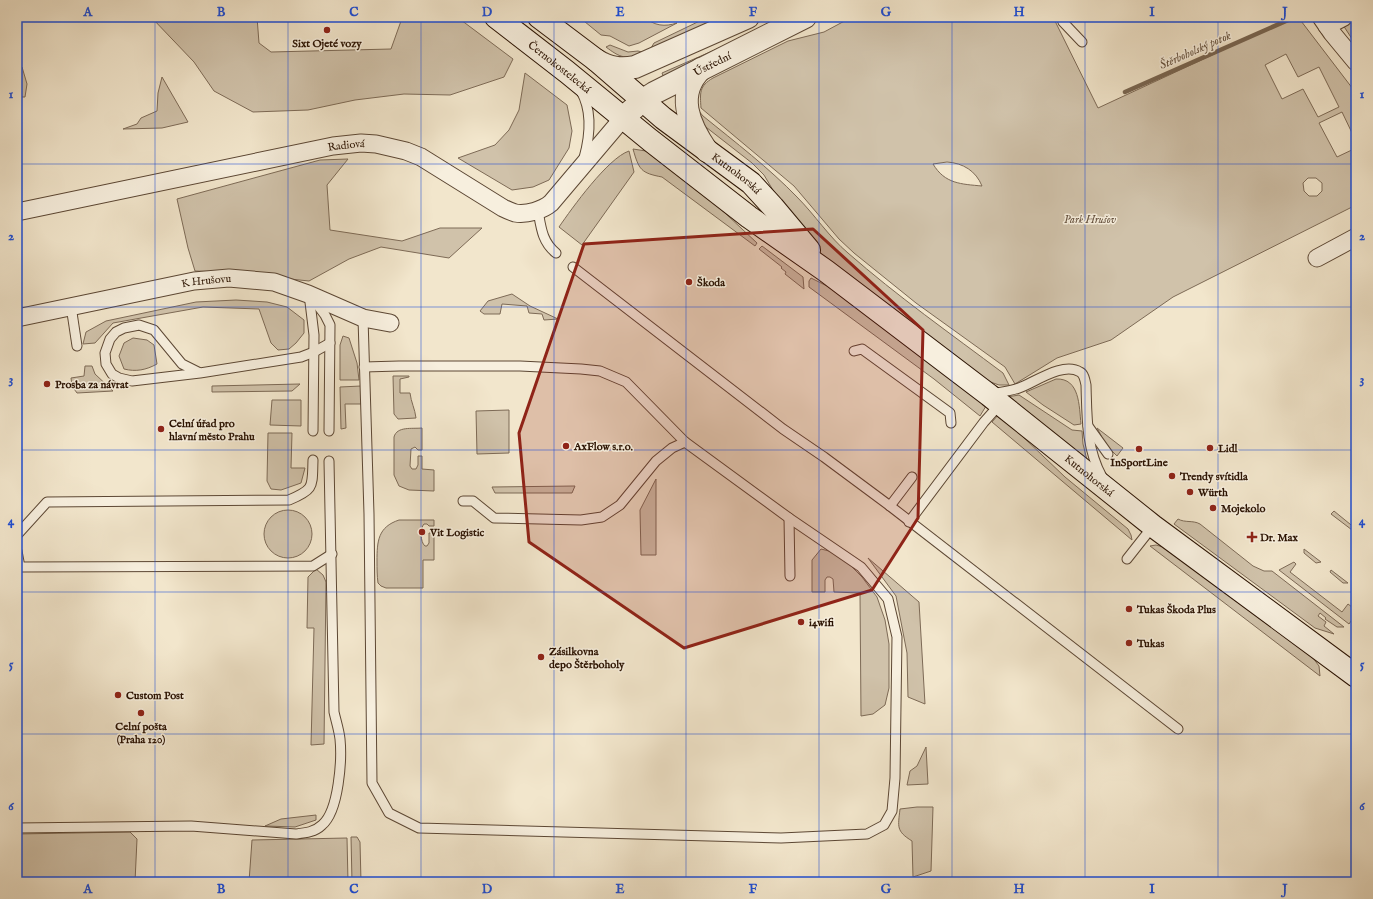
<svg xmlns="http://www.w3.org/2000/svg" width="1373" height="899" font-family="'IM FELL English',serif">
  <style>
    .green { fill: #d0c2aa; stroke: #7d6a56; fill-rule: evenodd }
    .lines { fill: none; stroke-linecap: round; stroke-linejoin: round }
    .stream { stroke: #796652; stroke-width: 4.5 }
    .service-casing { stroke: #5c4734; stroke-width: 11 }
    .minor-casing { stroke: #5c4734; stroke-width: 19 }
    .tertiary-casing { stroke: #5c4734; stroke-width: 24 }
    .secondary-casing { stroke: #2a1202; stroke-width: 24 }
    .service { stroke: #f7efde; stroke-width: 9 }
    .minor { stroke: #f7efde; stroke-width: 17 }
    .tertiary { stroke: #f7efde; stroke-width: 22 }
    .secondary { stroke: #f7efde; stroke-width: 22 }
    .marked { fill: #8f2418; fill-opacity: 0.2; stroke: #8f2418; stroke-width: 3; stroke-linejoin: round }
    .grid { fill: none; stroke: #1d4ed8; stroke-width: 1; stroke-opacity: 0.55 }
    .poi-dot { fill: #8f2418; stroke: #f7efde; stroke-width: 1.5 }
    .labels { text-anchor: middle; stroke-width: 3; stroke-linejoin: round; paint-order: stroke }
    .poi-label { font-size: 11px; font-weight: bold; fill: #2a1202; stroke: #f7efde; text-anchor: start }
    .street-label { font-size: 11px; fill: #2a1202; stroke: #f7efde }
    .park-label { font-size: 11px; font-style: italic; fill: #64503d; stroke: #f7efde }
    .water-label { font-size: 12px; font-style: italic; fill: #65513e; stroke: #f7efde }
    .neatline { fill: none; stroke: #1d4ed8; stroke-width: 1.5 }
    .grid-label { font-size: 13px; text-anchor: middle; font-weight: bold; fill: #1d4ed8 }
  </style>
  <rect width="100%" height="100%" fill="#f2e6cc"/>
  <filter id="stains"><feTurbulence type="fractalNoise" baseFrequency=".005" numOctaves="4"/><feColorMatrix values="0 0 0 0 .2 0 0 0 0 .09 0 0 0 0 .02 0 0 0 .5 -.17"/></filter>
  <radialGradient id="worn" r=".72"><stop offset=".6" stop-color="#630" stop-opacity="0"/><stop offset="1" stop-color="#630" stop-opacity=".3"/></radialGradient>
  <!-- green -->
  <g class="green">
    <path d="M151,17H257L259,43L271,52L391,49L401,21V17H457L513,59L504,77L450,95L404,94L355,100L308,110L253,112L214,91L194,62Z"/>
    <path d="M579,17H645C654,26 665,27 677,23L639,43L629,46L610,36L601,35Z"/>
    <path d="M708,17H725L651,48L654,43Z"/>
    <path d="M852,17H1053L1098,108L1294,17H1298L1356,93V133L1353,135L1342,112L1319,123L1337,157L1356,148V205L1173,297L1111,340L1057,358L1015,384L1005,367L916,303L854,253L839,239L794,186L701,108C700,93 699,86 713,78L788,41L824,32ZM1286,54L1298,77L1319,67L1339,107L1318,117L1303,89L1282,99L1265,65ZM947,162C963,163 976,171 982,186C961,184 945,184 933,164ZM1308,178H1316L1322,183V191L1317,196H1309L1304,191L1303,183Z"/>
    <path d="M1356,18V45L1343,25Z"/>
    <path d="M610,45L628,52L638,51L642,52C627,61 619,57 606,47Z"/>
    <path d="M717,49H719L664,78L662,73Z"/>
    <path d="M17,65L22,67L27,84L25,97H17Z"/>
    <path d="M525,73L567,105L572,131L569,148L549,180L533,187L512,190L458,158L495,145L509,130L519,110Z"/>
    <path d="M162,77L188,122L162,128L123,129L137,124L141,118L157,111L158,93Z"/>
    <path d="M698,110L703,116C735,142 769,168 797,197C815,215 829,237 848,253C897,296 951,334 1003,373L1009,385H999L985,380L815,249L786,212L764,175L752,163L702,124Z"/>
    <path d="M633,149L646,151L652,155L709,198L757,243L755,246L662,177C641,173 639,170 633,149Z"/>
    <path d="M629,151L634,172L582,245L559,227C572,208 608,158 629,151Z"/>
    <path d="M348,159L327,185L330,230L402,241L440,228H482L449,258L381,247L349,259L309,281L224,272L195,271L188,248L177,199L320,160Z"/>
    <path d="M762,246L803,277L804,289L785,274L786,272L781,268L782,267L759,249Z"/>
    <path d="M811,278L837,291L986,406L980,416L934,379L809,287V281Z"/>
    <path d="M512,294L530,306L558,319L544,320L542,314L529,313L527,306L502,304L500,314H484L480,311L488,301Z"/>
    <path d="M236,300L267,302L287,307L304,320V333L296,343L289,349L278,350L271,343L259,309L203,307L113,323L95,343L83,344L86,332L106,321L196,302Z"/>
    <path d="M343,336L349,338L357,363L359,380H340V345Z"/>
    <path d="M133,338L147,340L154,345L157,364C146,370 136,372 124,369L119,356L124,343Z"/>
    <path d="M85,366H92L95,374L113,391L77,393L72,386L71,378L84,376Z"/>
    <path d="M393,376H409V377L400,379V393H410C411,402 415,409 416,418L398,419L394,414Z"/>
    <path d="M1056,379C1080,378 1079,406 1081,424L1074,425L1043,405L1026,392Z"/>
    <path d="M300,384L292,391L212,392V386Z"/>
    <path d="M361,386V404H345L346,428L341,429L340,387Z"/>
    <path d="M1019,395L1072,430L1082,431L1083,444L1087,460L1007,397Z"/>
    <path d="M272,400H301V426L270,425Z"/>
    <path d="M509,410V453L477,454L476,411Z"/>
    <path d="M999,414L1065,477L1128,529L1131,535L1132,540L992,422Z"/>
    <path d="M422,428V450H418L415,447L411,449L410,466L412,469H416L418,465V456H422V469L434,470V491L409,490L399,486L394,475V437C397,426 412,429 422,428Z"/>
    <path d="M1097,428L1123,448L1117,456L1106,445Z"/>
    <path d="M268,433H292L291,468H305L301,483L281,490L271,489L267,481Z"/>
    <path d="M656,479V555H641L640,510Z"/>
    <path d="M575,486L572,493H495L492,487Z"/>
    <circle cx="288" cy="534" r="24"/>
    <path d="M1334,511L1356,529V533L1331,514Z"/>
    <path d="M1178,519C1185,523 1193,520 1200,524L1253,566L1264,571H1272L1344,627H1337L1325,619L1326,618L1320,613L1318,616L1326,622L1324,626L1334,634L1315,628L1174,524Z"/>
    <path d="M399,520H434V526H429L427,524H424C420,528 420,542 425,546H427L429,543V533H434V560H423V588H386L381,586L378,583C377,576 377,568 377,561C377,541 378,527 399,520Z"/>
    <path d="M1156,545L1163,547L1313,658L1319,666L1320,676L1150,546Z"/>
    <path d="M821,549L833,552L850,565L862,577L877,597L885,620L889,644V688L885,705L873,714L861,716L860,593L834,592L833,579L830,577H827L825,580V592H812V560Z"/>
    <path d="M1304,549L1321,562L1316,563L1304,553Z"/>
    <path d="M868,558L919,602L925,704L908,697L907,653L896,596Z"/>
    <path d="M1294,562L1296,564L1290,572L1342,612L1348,604L1356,610V614L1349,624L1279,570Z"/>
    <path d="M316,569L323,575L326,582L324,744L311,745L314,628H307L308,577Z"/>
    <path d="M1331,570L1348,583H1343L1330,572Z"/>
    <path d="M926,747L928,784L907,785L910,771L917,766Z"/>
    <path d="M917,807H933L931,871L913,877L912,841C896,831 898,827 900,809Z"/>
    <path d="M316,815V820L295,827L265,826L281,819Z"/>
    <path d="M130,832L137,839L135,882H17V834Z"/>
    <path d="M351,837H357L360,842L361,882H352Z"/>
    <path d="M347,838L348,882H249L252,840Z"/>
  </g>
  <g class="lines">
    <!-- stream -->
    <path class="stream" d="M1125,92L1295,17"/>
    <defs>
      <g id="service">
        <path d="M1061,17L1063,22L1082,42"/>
        <path d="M581,91C593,112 590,136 584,158"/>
        <path d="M538,211C541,227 542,242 556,253"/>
        <path d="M573,267L783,429L824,457L890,506L1178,729"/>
        <path d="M309,294L314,335L313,431"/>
        <path d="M313,299L325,315L330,325L329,431"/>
        <path d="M71,306L77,346"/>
        <path d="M363,318L369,514L372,783L389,813L419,828L781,838L867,834L884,825L892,811L895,778L896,705L897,637L888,599L861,567L789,518L685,442L672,448L656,461L620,505L602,517L581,520L494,518L473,501H463"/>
        <path d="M854,351L862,349L950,413L951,423"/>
        <path d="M364,367L399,366H520L581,369L600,371L626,382L685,442"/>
        <path d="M200,373L182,364L154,330L139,325L124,328L116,332L110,339L105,353L106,364L112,374L119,378L132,381L200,373L301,357L314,352L330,343"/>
        <path d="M992,394C1001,392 1011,391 1019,388C1034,383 1063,361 1080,372C1084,374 1085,380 1086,385C1087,417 1086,448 1102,477"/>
        <path d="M1088,426L1108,454"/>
        <path d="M890,506L912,477"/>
        <path d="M789,518L790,576"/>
        <path d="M909,522L984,422L1000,404"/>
        <path d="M17,535L47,502L289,500C315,489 312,487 313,460"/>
        <path d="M17,551L20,567L313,566L332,554"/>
        <path d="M1127,559L1153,526"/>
        <path d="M17,828L191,826L296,834C305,833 315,832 322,825C339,811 342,759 340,739C339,730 336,721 334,712L329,461"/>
      </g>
      <g id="minor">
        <path d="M1321,17L1332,33L1356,62"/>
        <path d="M1327,26L1344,17"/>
        <path id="s1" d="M17,212L333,146L361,143L376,144L406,151L421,157L503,208C507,210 512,212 515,213C527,215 543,210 551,203L623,118"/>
        <path d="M1317,258L1356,237"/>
        <path id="s2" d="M17,318L194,281L229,278L274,282L308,294L363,318L390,323"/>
      </g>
      <g id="tertiary">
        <path d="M596,60C609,68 620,70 635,67L748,17"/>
        <path d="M701,69C675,94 689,125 707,151"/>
        <path id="s3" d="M623,118L643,100L654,93L805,17"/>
      </g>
      <g id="secondary">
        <path id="s4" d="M496,17L567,72L650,140L749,217L826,271L989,395L1153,526L1356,676"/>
        <path id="s5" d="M539,17L596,60L663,118L751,183L773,207L809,250"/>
      </g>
    </defs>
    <!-- service casing -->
    <use href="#service" class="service-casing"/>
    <!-- minor casing -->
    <use href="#minor" class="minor-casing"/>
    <!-- tertiary casing -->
    <use href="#tertiary" class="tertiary-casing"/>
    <!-- secondary casing -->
    <use href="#secondary" class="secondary-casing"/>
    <!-- service -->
    <use href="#service" class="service"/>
    <!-- minor -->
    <use href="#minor" class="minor"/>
    <!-- tertiary -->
    <use href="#tertiary" class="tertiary"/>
    <!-- secondary -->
    <use href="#secondary" class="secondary"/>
  </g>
  <!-- marked area -->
  <path class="marked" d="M813,229L923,330L918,518L872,590L684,648L529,542L519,433L584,244Z"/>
  <!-- grid -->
  <path class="grid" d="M155,17V882M288,17V882M421,17V882M554,17V882M686,17V882M819,17V882M952,17V882M1085,17V882M1218,17V882M17,164H1356M17,307H1356M17,450H1356M17,592H1356M17,734H1356"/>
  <!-- markers -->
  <g class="poi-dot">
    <circle cx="327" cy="30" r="4"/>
    <circle cx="689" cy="282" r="4"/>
    <circle cx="47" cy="384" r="4"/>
    <circle cx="161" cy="429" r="4"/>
    <circle cx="566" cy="446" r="4"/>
    <circle cx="1210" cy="448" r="4"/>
    <circle cx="1139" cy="449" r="4"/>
    <circle cx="1172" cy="476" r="4"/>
    <circle cx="1190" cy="492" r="4"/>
    <circle cx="1213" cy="508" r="4"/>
    <circle cx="422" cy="532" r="4"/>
    <path d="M1250 531h4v4h4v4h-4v4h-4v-4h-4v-4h4z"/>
    <circle cx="1129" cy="609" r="4"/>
    <circle cx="801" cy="622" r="4"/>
    <circle cx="1129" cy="643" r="4"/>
    <circle cx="541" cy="657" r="4"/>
    <circle cx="118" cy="695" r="4"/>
    <circle cx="141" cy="713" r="4"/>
  </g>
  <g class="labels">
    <!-- poi labels -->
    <g class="poi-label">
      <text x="327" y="47" text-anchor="middle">Sixt Ojeté vozy</text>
      <text x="697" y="286">Škoda</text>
      <text x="55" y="388">Prosba za návrat</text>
      <text x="169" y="427">Celní úřad pro<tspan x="169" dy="13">hlavní město Prahu</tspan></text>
      <text x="574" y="450">AxFlow s.r.o.</text>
      <text x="1218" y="452">Lidl</text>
      <text x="1139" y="466" text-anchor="middle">InSportLine</text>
      <text x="1180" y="480">Trendy svítidla</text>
      <text x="1198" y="496">Würth</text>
      <text x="1221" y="512">Mojekolo</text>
      <text x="430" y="536">Vit Logistic</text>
      <text x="1260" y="541">Dr. Max</text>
      <text x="1137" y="613">Tukas Škoda Plus</text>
      <text x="809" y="626">i4wifi</text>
      <text x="1137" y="647">Tukas</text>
      <text x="549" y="655">Zásilkovna<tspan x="549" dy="13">depo Štěrboholy</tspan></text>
      <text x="126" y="699">Custom Post</text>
      <text x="141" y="730" text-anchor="middle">Celní pošta<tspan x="141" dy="13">(Praha 120)</tspan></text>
    </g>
    <!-- street labels -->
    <g class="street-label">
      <text dy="4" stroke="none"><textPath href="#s3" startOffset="105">Ústřední</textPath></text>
      <text dy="4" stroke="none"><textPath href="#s4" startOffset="81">Černokostelecká</textPath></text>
      <text dy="4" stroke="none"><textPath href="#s1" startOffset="336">Radiová</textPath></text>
      <text dy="4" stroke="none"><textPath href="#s5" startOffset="252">Kutnohorská</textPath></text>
      <text dy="4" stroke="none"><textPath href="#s2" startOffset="193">K Hrušovu</textPath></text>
      <text dy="4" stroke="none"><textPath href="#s4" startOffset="750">Kutnohorská</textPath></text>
    </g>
    <!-- park labels -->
    <g class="park-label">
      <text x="1090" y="223">Park Hrušov</text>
    </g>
    <!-- water labels -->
    <g class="water-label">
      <text transform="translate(1195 50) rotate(-24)" y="4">Štěrboholský potok</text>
    </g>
  </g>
  <!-- margin -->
  <rect width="1373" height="899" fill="none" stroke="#f2e6cc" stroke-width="44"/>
  <rect x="22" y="22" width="1329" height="855" class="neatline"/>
  <g class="grid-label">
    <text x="88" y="16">A</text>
    <text x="221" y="16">B</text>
    <text x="354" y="16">C</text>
    <text x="487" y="16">D</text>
    <text x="620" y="16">E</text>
    <text x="753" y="16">F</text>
    <text x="886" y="16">G</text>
    <text x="1019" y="16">H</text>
    <text x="1152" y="16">I</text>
    <text x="1285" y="16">J</text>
    <text x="11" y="98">1</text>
    <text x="1362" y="98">1</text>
    <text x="11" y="240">2</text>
    <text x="1362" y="240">2</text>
    <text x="11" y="383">3</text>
    <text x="1362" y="383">3</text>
    <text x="11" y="525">4</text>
    <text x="1362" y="525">4</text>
    <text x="11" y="668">5</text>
    <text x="1362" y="668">5</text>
    <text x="11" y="810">6</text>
    <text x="1362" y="810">6</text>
    <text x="88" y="893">A</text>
    <text x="221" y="893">B</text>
    <text x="354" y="893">C</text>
    <text x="487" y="893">D</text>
    <text x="620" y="893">E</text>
    <text x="753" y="893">F</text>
    <text x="886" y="893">G</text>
    <text x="1019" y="893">H</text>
    <text x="1152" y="893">I</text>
    <text x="1285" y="893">J</text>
  </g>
  <rect width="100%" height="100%" filter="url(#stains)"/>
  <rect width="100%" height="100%" fill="url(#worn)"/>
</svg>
